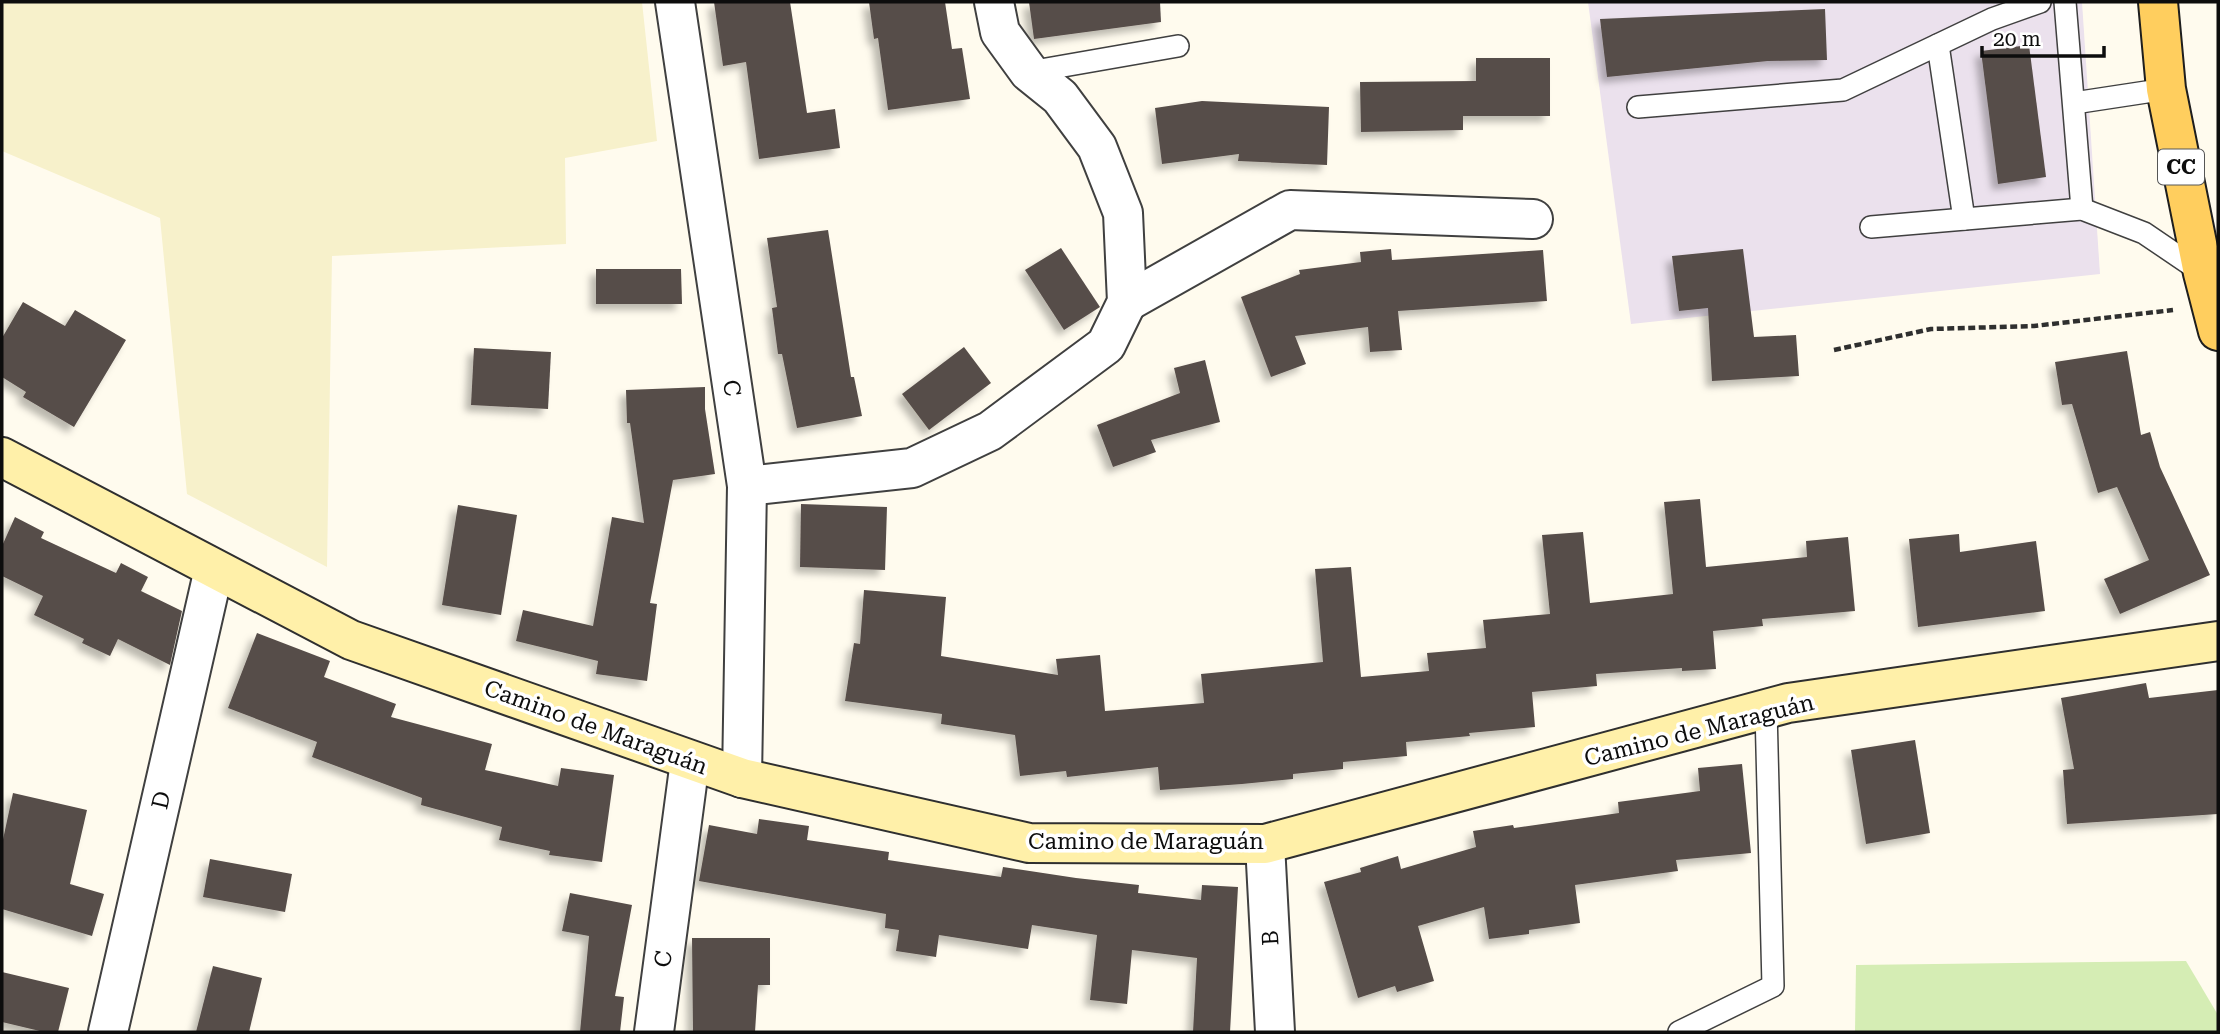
<svg xmlns="http://www.w3.org/2000/svg" width="2220" height="1034" font-family="'Roboto Serif',serif">
  <style>
    .industrial { fill: #ebe1ed }
    .farmland { fill: #f7f1cb }
    .green { fill: #d5edb4 }
    .building { fill: #574d49; filter: url(#shadow) }
    .lines { fill: none; stroke-linecap: round; stroke-linejoin: round }
    .lane-casing { stroke: #404040; stroke-width: 24 }
    .street-casing { stroke: #404040; stroke-width: 42 }
    .secondary-casing { stroke: #2f2f2f; stroke-width: 42 }
    .primary-casing { stroke: #1e1e1e; stroke-width: 42 }
    .path { stroke: #2f2f2f; stroke-width: 4.5; stroke-dasharray: 7 3.5; stroke-linecap: butt }
    .lane { stroke: #fff; stroke-width: 21 }
    .street { stroke: #fff; stroke-width: 38 }
    .secondary { stroke: #fff0a9; stroke-width: 38 }
    .primary { stroke: #ffce5e; stroke-width: 38 }
    .labels { text-anchor: middle; stroke-width: 7; stroke-linejoin: round; paint-order: stroke }
    .shield { fill: #fff; stroke: #565656; stroke-width: 2 }
    .shield-label { font-size: 21px; font-weight: bold; fill: #0d0d0d }
    .street-label { font-size: 23px; fill: #0d0d0d; stroke: #fff }
  </style>
  <defs>
    <filter id="shadow"><feDropShadow dx="-6" dy="6" stdDeviation="3.5" flood-color="#0004"/></filter>
  </defs>
  <rect width="100%" height="100%" fill="#fffbee"/>
  <!-- industrial -->
  <path class="industrial" d="M1588,2H2082L2100,274L1631,324Z"/>
  <!-- farmland -->
  <path class="farmland" d="M2,2H642L657,141L565,158L566,244L332,256L327,567L187,494L160,218L2,151Z"/>
  <!-- green -->
  <path class="green" d="M2186,961L2218,1015V1032H1855L1856,965Z"/>
  <!-- building -->
  <g class="building">
    <path d="M714,2H790L807,113L835,109L840,148L759,159L746,62L723,66Z"/>
    <path d="M869,2H945L952,49L962,48L970,99L888,110L878,38L874,39Z"/>
    <path d="M1029,2H1160L1161,22L1034,39Z"/>
    <path d="M1825,9L1827,60L1768,61L1607,77L1600,19Z"/>
    <path d="M2029,45L2046,177L1998,184L1981,51Z"/>
    <path d="M1476,58H1550V116H1463V130L1361,132L1360,82L1476,81Z"/>
    <path d="M1202,101L1329,107L1327,165L1238,161L1239,154L1162,164L1155,108Z"/>
    <path d="M828,230L851,377H854L862,416L797,428L782,354H778L772,308L777,307L767,238Z"/>
    <path d="M1061,248L1100,307L1064,330L1025,270Z"/>
    <path d="M1391,249L1392,260L1543,250L1547,301L1398,311L1402,350L1370,352L1368,327L1295,336L1306,364L1271,377L1241,297L1300,274L1299,270L1361,262L1360,252Z"/>
    <path d="M1743,249L1754,337L1796,335L1799,376L1712,381L1708,308L1679,311L1672,256Z"/>
    <path d="M596,269H681L682,304H596Z"/>
    <path d="M23,302L65,326L75,310L126,340L74,427L23,397L26,392L2,377V338Z"/>
    <path d="M964,347L991,383L929,430L902,394Z"/>
    <path d="M474,348L551,352L548,409L471,405Z"/>
    <path d="M2127,351L2141,435L2150,432L2160,467L2210,575L2120,614L2104,579L2149,560L2117,487L2098,493L2072,404L2062,405L2055,362Z"/>
    <path d="M1205,360L1220,422L1151,440L1156,452L1113,467L1097,425L1180,393L1174,368Z"/>
    <path d="M705,387V409L715,474L673,480L650,603L657,604L647,681L596,674L598,661L516,641L523,610L593,626L612,517L644,523L630,423H627L626,390Z"/>
    <path d="M1700,499L1706,567L1807,557L1806,541L1848,537L1855,611L1762,619L1763,626L1713,631L1716,669L1682,671V668L1596,674L1597,686L1532,692L1535,727L1469,733L1470,736L1406,742L1407,756L1343,762V769L1293,774V779L1242,784L1160,790L1158,767L1067,777L1066,771L1020,776L1015,735L941,724L942,714L845,701L854,643L860,644L864,590L946,597L941,656L1058,675L1056,659L1100,655L1105,711L1204,703L1201,674L1323,662L1315,569L1351,567L1361,677L1429,671L1427,653L1486,648L1483,620L1550,614L1542,535L1583,532L1590,603L1673,594L1664,502Z"/>
    <path d="M801,504L887,507L885,570L800,567Z"/>
    <path d="M458,505L517,515L501,615L442,605Z"/>
    <path d="M15,517L44,532L41,538L116,573L121,563L148,577L141,591L182,611L170,665L118,639L110,656L82,643L84,639L34,615L43,596L2,576V546Z"/>
    <path d="M1959,534L1960,552L2036,541L2045,611L1918,627L1909,539Z"/>
    <path d="M257,633L330,661L324,677L396,704L391,717L492,744L485,770L558,786L561,768L614,775L602,862L549,855L550,851L499,840L502,827L421,805L422,798L312,757L317,742L228,708Z"/>
    <path d="M2146,683L2149,698L2218,690V814L2067,824L2063,770L2074,769L2061,698Z"/>
    <path d="M1915,740L1930,833L1866,844L1851,750Z"/>
    <path d="M1742,764L1751,853L1676,860L1678,871L1575,885L1580,923L1529,930V934L1489,939L1484,907L1418,926L1434,981L1397,992L1395,986L1358,998L1324,882L1361,872L1360,868L1398,856L1401,869L1476,847L1473,831L1513,825L1514,828L1619,813L1618,802L1700,791L1698,768Z"/>
    <path d="M13,793L87,810L70,884L104,894L92,936L2,909V844Z"/>
    <path d="M759,819L809,826L807,840L889,852L888,860L1001,877L1003,867L1076,878L1139,885L1138,893L1201,900L1202,885L1238,887L1230,1032H1193L1197,958L1132,950L1127,1004L1090,1000L1097,935L1032,925L1028,949L939,935L936,957L896,951L899,930L885,928L886,914L699,881L709,825L757,834Z"/>
    <path d="M210,859L292,874L285,912L203,897Z"/>
    <path d="M570,893L632,905L615,996L624,997L620,1032H580L589,936L562,931Z"/>
    <path d="M692,938H770V985H758L755,1032H693Z"/>
    <path d="M213,966L262,978L249,1032H196Z"/>
    <path d="M2,972L69,988L58,1032H44L2,1022Z"/>
  </g>
  <g class="lines">
    <defs>
      <g id="lane">
        <path d="M2065,2L2082,209"/>
        <path d="M1938,45L1964,219"/>
        <path d="M1029,72L1178,46"/>
        <path d="M2074,103L2166,89"/>
        <path d="M1638,107L1843,90L1992,19L2040,2"/>
        <path d="M1871,227L2082,209L2144,233L2203,273"/>
        <path d="M1679,1032L1773,986L1766,710"/>
      </g>
      <g id="street">
        <path d="M675,2L747,486L742,778"/>
        <path d="M1127,302L1290,210L1533,219"/>
        <path d="M747,486L912,468L990,431L1106,345L1127,302L1123,213L1097,147L1060,97L1029,72L1000,32L994,2"/>
        <path d="M1265,844L1275,1032"/>
        <path d="M108,1032L214,569"/>
        <path d="M654,1032L690,761"/>
      </g>
      <path id="secondary" d="M2,457L351,640L742,778L1029,843L1265,844L1788,703L2218,641"/>
      <path id="primary" d="M2158,2L2166,89L2203,273L2218,331"/>
    </defs>
    <!-- lane casing -->
    <use href="#lane" class="lane-casing"/>
    <!-- street casing -->
    <use href="#street" class="street-casing"/>
    <!-- secondary casing -->
    <use href="#secondary" class="secondary-casing"/>
    <!-- primary casing -->
    <use href="#primary" class="primary-casing"/>
    <!-- path -->
    <path class="path" d="M1834,350L1931,329L2034,326L2173,310"/>
    <!-- lane -->
    <use href="#lane" class="lane"/>
    <!-- street -->
    <use href="#street" class="street"/>
    <!-- secondary -->
    <use href="#secondary" class="secondary"/>
    <!-- primary -->
    <use href="#primary" class="primary"/>
  </g>
  <g class="labels">
    <!-- shield labels -->
    <rect class="shield" x="2158" y="149.5" width="46" height="35" rx="5"/>
    <g class="shield-label">
      <text x="2181" y="174">CC</text>
    </g>
    <!-- street labels -->
    <g class="street-label">
      <text transform="translate(732 388) rotate(82)" y="8">C</text>
      <text transform="translate(596 727) rotate(20)" y="8">Camino de Maraguán</text>
      <text transform="translate(1699 730) rotate(-14)" y="8">Camino de Maraguán</text>
      <text transform="translate(161 800) rotate(-77)" y="8">D</text>
      <text x="1146" y="849">Camino de Maraguán</text>
      <text transform="translate(1270 938) rotate(-93)" y="8">B</text>
      <text transform="translate(663 959) rotate(-82)" y="8">C</text>
    </g>
  </g>
  <!-- border -->
  <rect width="2220" height="1034" fill="none" stroke="#0d0d0d" stroke-width="7"/>
  <!-- scale -->
  <path d="M1982 46v10h122v-10" fill="none" stroke="#0d0d0d" stroke-width="3.5"/>
  <text x="1993" y="46" font-size="21" fill="#0d0d0d" stroke="#ffffff" stroke-width="5" paint-order="stroke">20 m</text>
</svg>
